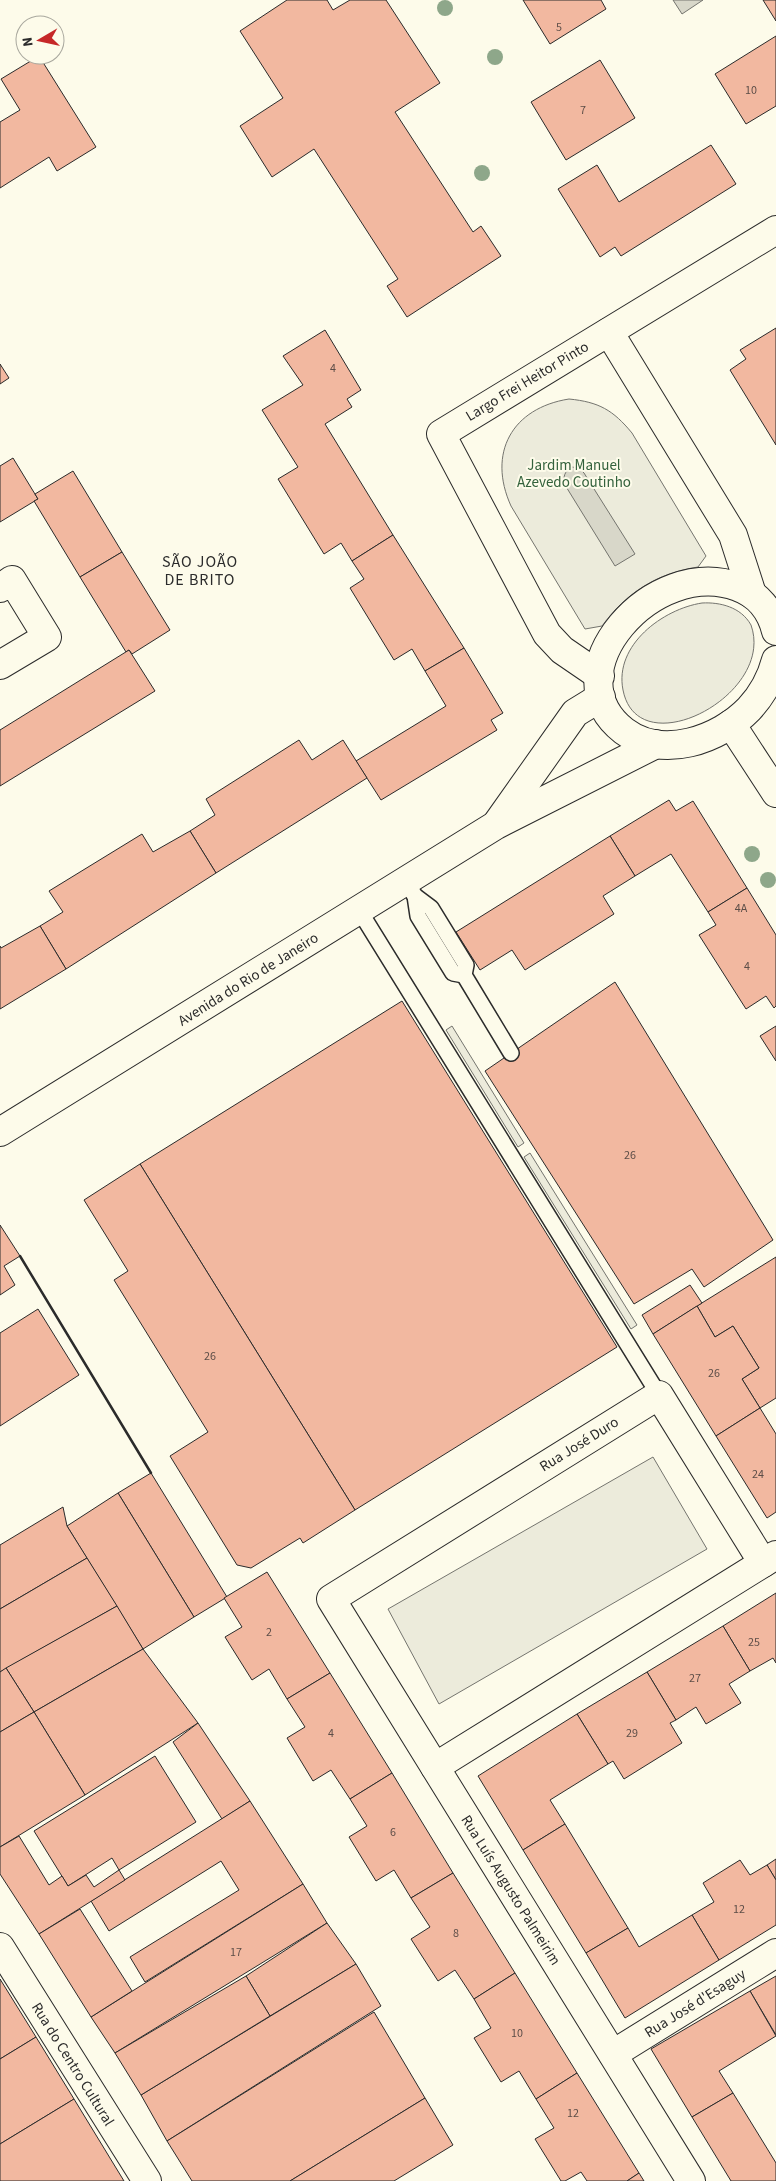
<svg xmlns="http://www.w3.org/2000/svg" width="776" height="2181" font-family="'Source Sans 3',sans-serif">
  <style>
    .green { fill: #ecebdb; stroke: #74746e }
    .water { fill: #d8d7c9; stroke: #74746e }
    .building { fill: #f2b8a0; stroke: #2b2b2b }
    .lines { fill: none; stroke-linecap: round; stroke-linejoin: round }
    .service-casing { stroke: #2b2b2b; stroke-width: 18 }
    .minor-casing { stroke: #2b2b2b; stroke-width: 30 }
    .tertiary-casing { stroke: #2b2b2b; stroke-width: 30 }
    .service { stroke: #fdfbea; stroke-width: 15 }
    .minor { stroke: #fdfbea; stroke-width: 28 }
    .tertiary { stroke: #fdfbea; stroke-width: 28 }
    .wall { stroke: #2b2b2b; stroke-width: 2.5 }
    .tree { fill: #8ea78a }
    .labels { text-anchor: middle; stroke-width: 4; stroke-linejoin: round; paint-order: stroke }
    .number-label { font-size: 12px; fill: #5d4e48 }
    .street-label { font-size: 15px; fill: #2b2b2b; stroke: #fdfbea }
    .park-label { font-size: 15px; fill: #34623c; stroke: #fdfbea }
    .neighbourhood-label { font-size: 16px; letter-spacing: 1px; fill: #2b2b2b; stroke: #fdfbea }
  </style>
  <rect width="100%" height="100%" fill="#fdfbea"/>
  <!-- green -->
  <g class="green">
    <path d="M569,399C599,402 613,410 632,433L706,556L698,567C657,573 626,593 602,626L585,629L511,506C487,453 512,408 569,399Z"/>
    <path d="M702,603C720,602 741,607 751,625C776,695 638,767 623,690C614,645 663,609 702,603Z"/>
    <path d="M452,1026L524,1143L518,1147L446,1030Z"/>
    <path d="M530,1153L637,1325L631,1329L524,1157Z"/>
    <path d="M653,1457L707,1549L439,1704L388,1609Z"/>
  </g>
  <!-- water -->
  <g class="water">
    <path d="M673,0H703L682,14Z"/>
    <path d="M572,467L579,468L584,473L635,554L615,566L565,485C563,476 564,472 572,467Z"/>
  </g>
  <!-- building -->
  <g class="building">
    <path d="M287,0H327L333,10L350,0H386L440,83L395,112L473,232L481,226L501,256L407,317L387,286L398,279L314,149L272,177L240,126L283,98L240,31Z"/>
    <path d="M523,0H601L606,9L550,44Z"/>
    <path d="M763,0H776V21Z"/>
    <path d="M776,36V106L746,124L715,74Z"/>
    <path d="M39,56L96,147L57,171L49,157L0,188V122L20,110L1,79Z"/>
    <path d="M600,60L635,118L566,160L531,102Z"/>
    <path d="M711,145L736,184L621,256L615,247L600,257L558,189L597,165L619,202Z"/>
    <path d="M776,328V445L730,370L746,359L740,350Z"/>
    <path d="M325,330L361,390L347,399L352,407L325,424L393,535L352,561L341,543L324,554L278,479L298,467L262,410L303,385L283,356Z"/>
    <path d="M0,364L9,378L0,384Z"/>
    <path d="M13,458L38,499L0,522V466Z"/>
    <path d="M73,471L122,552L80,577L34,501L38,499L35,494Z"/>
    <path d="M393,535L464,648L425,671L412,649L394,660L350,588L364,579L352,561Z"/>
    <path d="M122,552L170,630L132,654L129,650L126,652L80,577Z"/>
    <path d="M464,648L503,713L491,720L497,730L381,800L356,761L446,706L425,671Z"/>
    <path d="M129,650L155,691L0,786V730Z"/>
    <path d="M299,740L312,760L343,740L367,778L216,873L190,831L215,815L206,799Z"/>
    <path d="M669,800L676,811L693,801L747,888L708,912L671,854L635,876L610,836Z"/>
    <path d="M190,831L216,873L66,969L40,926L63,912L49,891L142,834L153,852Z"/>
    <path d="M610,836L635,876L603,896L614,914L525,970L512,950L480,970L456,932Z"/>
    <path d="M747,888L776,935V1006L774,1008L766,996L746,1009L699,935L716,925L708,912Z"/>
    <path d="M40,926L66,969L0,1009V946L1,948Z"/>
    <path d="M615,982L773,1240L704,1287L692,1269L634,1304L485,1071Z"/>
    <path d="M402,1001L617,1347L355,1510L140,1164Z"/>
    <path d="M776,1026V1061L760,1036Z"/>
    <path d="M140,1164L355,1510L303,1543L300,1538L251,1568L237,1565L170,1456L208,1432L114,1280L128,1271L84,1200Z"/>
    <path d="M0,1225L20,1256L4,1266L15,1285L0,1295Z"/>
    <path d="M776,1257V1398L760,1408L742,1379L759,1368L733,1326L715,1337L697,1306Z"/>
    <path d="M690,1285L702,1303L653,1334L642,1315Z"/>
    <path d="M697,1306L715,1337L733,1326L759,1368L742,1379L760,1408L716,1436L653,1334Z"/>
    <path d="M38,1309L79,1375L0,1426V1333Z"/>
    <path d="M760,1408L776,1434V1512L767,1518L716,1436Z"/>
    <path d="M151,1473L227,1597L194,1617L118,1493Z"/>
    <path d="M118,1493L194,1617L143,1649L67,1526Z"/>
    <path d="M63,1507L67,1526L87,1558L0,1609V1545Z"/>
    <path d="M87,1558L117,1606L0,1672V1609Z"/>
    <path d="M267,1572L330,1673L287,1699L269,1669L252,1680L225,1637L242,1627L224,1598Z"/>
    <path d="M776,1593V1663L773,1658L750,1671L723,1626Z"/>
    <path d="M117,1606L143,1649L34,1712L6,1668Z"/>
    <path d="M723,1626L750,1671L729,1684L741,1703L706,1724L696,1707L676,1720L647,1672Z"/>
    <path d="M143,1649L198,1723L85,1795L34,1712Z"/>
    <path d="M6,1668L34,1712L0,1732V1672Z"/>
    <path d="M647,1672L676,1720L670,1723L682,1743L624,1779L613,1761L608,1764L577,1714Z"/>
    <path d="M330,1673L392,1773L350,1799L331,1770L313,1781L287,1738L305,1727L287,1699Z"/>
    <path d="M34,1712L85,1795L0,1847V1732Z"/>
    <path d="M577,1714L608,1764L550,1800L565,1824L523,1850L478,1776Z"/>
    <path d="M198,1723L250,1801L222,1819L173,1742Z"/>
    <path d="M155,1756L196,1822L119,1870L112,1858L68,1886L34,1831Z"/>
    <path d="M392,1773L453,1873L411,1898L394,1870L376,1881L349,1837L367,1826L350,1799Z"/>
    <path d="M250,1801L303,1884L145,1982L130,1957L239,1890L221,1861L109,1931L91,1901Z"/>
    <path d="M565,1824L628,1928L586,1953L523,1850Z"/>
    <path d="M19,1836L49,1885L62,1876L68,1886L86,1875L94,1887L119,1870L125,1880L39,1934L0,1874V1847Z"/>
    <path d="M776,1859V1880L767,1865Z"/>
    <path d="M740,1860L750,1875L767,1865L776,1880V1925L719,1960L692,1915L714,1902L703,1883Z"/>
    <path d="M453,1873L515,1973L474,1999L455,1970L438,1981L411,1939L430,1927L411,1898Z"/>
    <path d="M303,1884L327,1923L115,2053L91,2017Z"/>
    <path d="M80,1909L132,1991L91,2017L39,1934Z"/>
    <path d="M692,1915L719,1960L625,2018L586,1953L628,1928L639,1947Z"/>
    <path d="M327,1923L356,1964L270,2016L246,1976Z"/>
    <path d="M356,1964L381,2006L167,2141L141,2095Z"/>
    <path d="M515,1973L577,2073L536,2099L519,2071L501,2082L474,2038L491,2028L474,1999Z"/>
    <path d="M246,1976L270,2016L141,2095L115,2053Z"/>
    <path d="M776,1976V2035L750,1991Z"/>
    <path d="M0,1979L36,2037L0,2059Z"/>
    <path d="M750,1991L776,2036L719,2071L733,2093L692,2117L651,2049Z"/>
    <path d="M374,2012L425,2098L290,2181H192L167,2141Z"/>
    <path d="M36,2037L74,2099L0,2144V2059Z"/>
    <path d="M577,2073L639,2173L627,2181H587L581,2172L565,2181H561L535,2139L554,2128L536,2099Z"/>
    <path d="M733,2093L776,2163V2181H731L692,2117Z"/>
    <path d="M425,2098L453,2145L394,2181H290Z"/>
    <path d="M74,2099L124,2181H0V2144Z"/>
    <path d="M639,2173L644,2181H627Z"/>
  </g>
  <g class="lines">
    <defs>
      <g id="service">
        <path d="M405,881L415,896L431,908L466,965L464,975L511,1053"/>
        <path d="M415,896L418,916L453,973L464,975"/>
        <path d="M359,910L659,1395"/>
      </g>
      <g id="minor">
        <path d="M0,588L12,580L47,637L0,665"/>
        <path d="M435,1767L776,1555"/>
        <path d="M0,1947L147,2181"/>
        <path d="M613,2054L776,1953"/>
        <path d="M691,2181L331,1599L659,1395L763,1563"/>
      </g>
      <g id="tertiary">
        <path d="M609,332L733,535L752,594"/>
        <path d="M776,631C771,611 758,594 738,587C654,555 549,673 624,731C662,760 719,740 749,709C762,695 771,679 776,660"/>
        <path d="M600,676L562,650L547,634L441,434L776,230"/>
        <path d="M731,724L776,793"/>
        <path d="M498,822L575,713L601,697"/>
        <path d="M0,1132L496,825L656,744"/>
      </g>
    </defs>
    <!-- service casing -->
    <use href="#service" class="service-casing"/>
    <!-- minor casing -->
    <use href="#minor" class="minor-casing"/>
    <!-- tertiary casing -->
    <use href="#tertiary" class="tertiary-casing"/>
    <!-- service -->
    <use href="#service" class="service"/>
    <!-- minor -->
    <use href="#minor" class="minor"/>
    <!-- tertiary -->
    <use href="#tertiary" class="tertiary"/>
    <!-- wall -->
    <path class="wall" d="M20,1256L151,1473"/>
  </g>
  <!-- trees -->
  <g class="tree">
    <circle cx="445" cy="8" r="8"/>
    <circle cx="495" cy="57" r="8"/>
    <circle cx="482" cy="173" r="8"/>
    <circle cx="752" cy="854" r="8"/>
    <circle cx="768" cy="880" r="8"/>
  </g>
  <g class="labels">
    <!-- number labels -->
    <g class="number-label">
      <text x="559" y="31">5</text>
      <text x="751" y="94">10</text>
      <text x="583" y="114">7</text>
      <text x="333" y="372">4</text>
      <text x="741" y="912">4A</text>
      <text x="747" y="970">4</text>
      <text x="630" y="1159">26</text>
      <text x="210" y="1360">26</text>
      <text x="714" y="1377">26</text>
      <text x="758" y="1478">24</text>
      <text x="269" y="1636">2</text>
      <text x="754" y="1646">25</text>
      <text x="695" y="1682">27</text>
      <text x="331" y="1737">4</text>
      <text x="632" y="1737">29</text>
      <text x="393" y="1836">6</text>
      <text x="739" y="1913">12</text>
      <text x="456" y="1937">8</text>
      <text x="236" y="1956">17</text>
      <text x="517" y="2037">10</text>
      <text x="573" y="2117">12</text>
    </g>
    <!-- street labels -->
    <g class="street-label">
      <text transform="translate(527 381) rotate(-31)" y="5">Largo Frei Heitor Pinto</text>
      <text transform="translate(248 979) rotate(-32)" y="5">Avenida do Rio de Janeiro</text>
      <text transform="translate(579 1444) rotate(-32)" y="5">Rua José Duro</text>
      <text transform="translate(511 1890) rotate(58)" y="5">Rua Luís Augusto Palmeirim</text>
      <text transform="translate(695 2003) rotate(-32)" y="5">Rua José d'Esaguy</text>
      <text transform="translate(73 2064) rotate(58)" y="5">Rua do Centro Cultural</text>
    </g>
    <!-- park labels -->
    <g class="park-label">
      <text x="574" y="470">Jardim Manuel<tspan x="574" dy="17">Azevedo Coutinho</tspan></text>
    </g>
    <!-- neighbourhood labels -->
    <g class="neighbourhood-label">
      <text x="200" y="567">SÃO JOÃO<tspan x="200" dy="18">DE BRITO</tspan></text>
    </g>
  </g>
  <!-- north arrow -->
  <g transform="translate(40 40) rotate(261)"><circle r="24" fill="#fdfbea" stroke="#a9a89e"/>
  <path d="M0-4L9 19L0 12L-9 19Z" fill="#c62828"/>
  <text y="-8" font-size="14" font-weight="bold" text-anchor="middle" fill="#2b2b2b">N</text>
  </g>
</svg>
